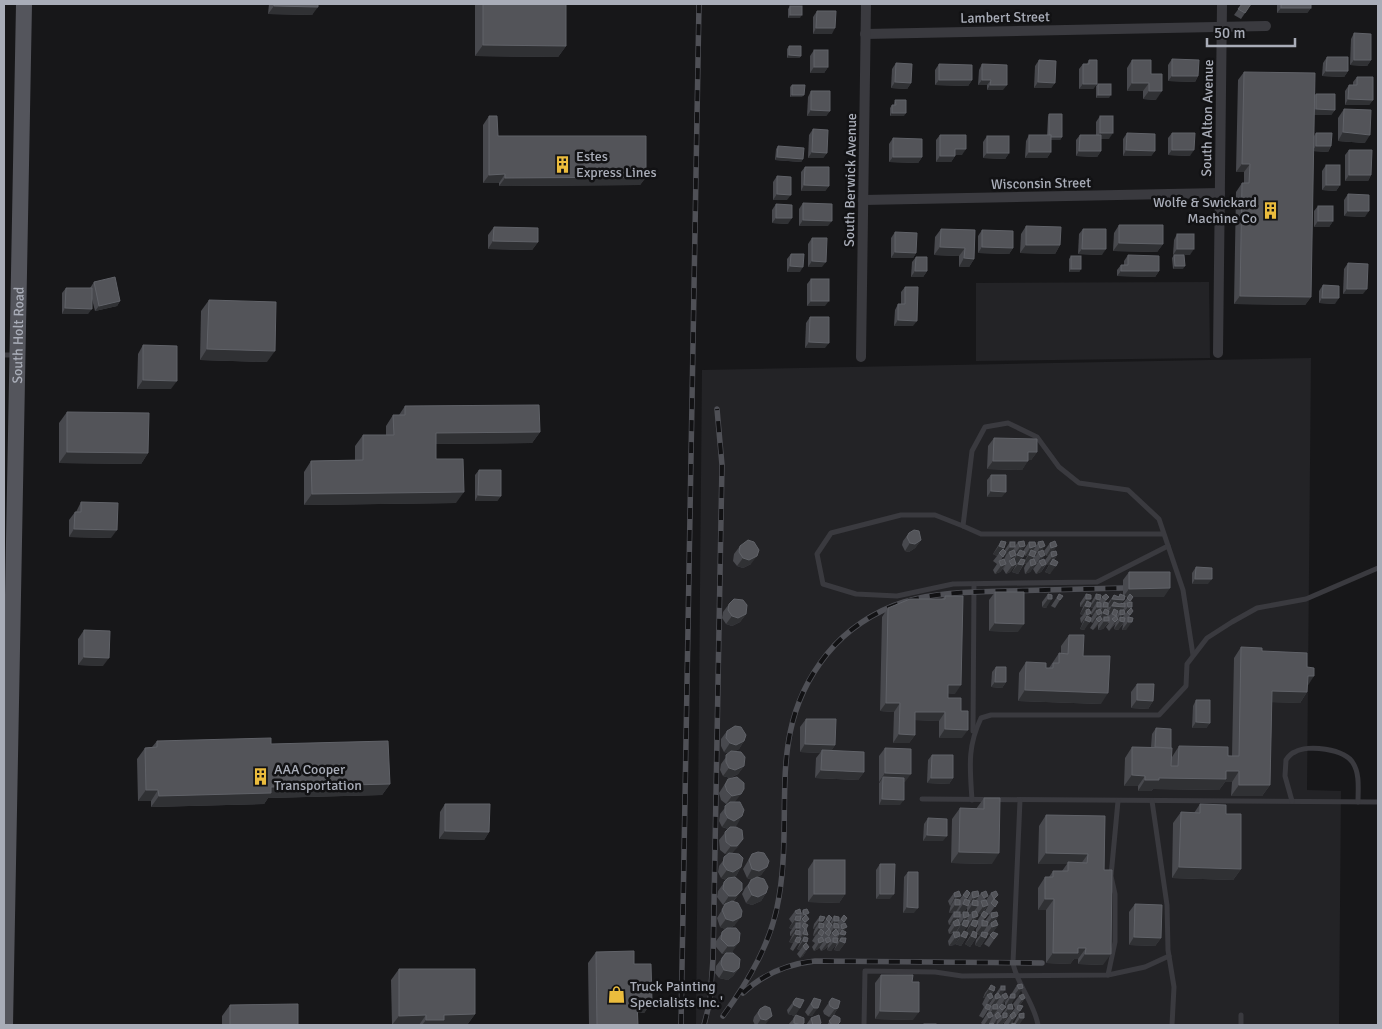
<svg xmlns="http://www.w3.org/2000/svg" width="1382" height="1029" font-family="Signika,sans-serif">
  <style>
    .built { fill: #232326 }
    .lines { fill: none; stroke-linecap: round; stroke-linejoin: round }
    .lane { stroke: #3a3a3f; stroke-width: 5 }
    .street { stroke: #3a3a3f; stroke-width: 10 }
    .primary { stroke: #54555c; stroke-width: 16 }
    .rail-casing { stroke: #4f5056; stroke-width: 5.5 }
    .rail { stroke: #121214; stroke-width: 4; stroke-dasharray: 11; stroke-linecap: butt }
    .wall { fill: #48494e; fill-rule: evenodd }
    .shaded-wall { fill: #303134 }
    .building { fill: #535459; stroke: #606268 }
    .labels { text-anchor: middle; stroke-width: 5; stroke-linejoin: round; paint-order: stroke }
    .street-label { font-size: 14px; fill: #a9adb8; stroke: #121214 }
    .poi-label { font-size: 14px; fill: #a9adb8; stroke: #121214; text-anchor: start }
  </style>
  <rect width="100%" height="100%" fill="#171719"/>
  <!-- built -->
  <g class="built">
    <path d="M1209,282L1210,358L976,361V283Z"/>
    <path d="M1311,358L1307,790L1341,791L1339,1025H696L702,370Z"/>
  </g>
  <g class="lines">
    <!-- lane -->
    <g class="lane">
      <path d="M4,355H16"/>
      <path d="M963,526L935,515H901L831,533L817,554L823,584L856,594L897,596L953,584L1097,582L1168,546"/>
      <path d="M1164,534H981L963,526L972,451L985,427L1008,423L1037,437L1059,467L1079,483L1128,490L1159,519L1183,590L1193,655"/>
      <path d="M973,731L974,584"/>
      <path d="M922,799L1378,802"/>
      <path d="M972,800C970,768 967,747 981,718L991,715H1159L1186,686L1187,664L1207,638L1232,622L1257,608L1306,599L1378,568"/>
      <path d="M1020,800L1013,963C1017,985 1034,1002 1038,1025"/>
      <path d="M1152,801L1167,905L1168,950L1174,987L1172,1025"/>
      <path d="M1292,801L1285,776L1286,760C1288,757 1291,753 1295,752C1307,744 1345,749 1353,763C1360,774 1358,789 1358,802"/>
      <path d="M1108,975L1145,967L1169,956"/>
      <path d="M1241,1015V1025"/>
      <path d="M864,1025L865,971L935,972L962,976L1108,975L1115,942V894L1111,876L1118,801"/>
    </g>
    <!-- street -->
    <g class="street">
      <path d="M865,34L1266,26"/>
      <path d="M863,200L1220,193"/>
      <path d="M1218,353L1222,4"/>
      <path d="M861,357L866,4"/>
    </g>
    <!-- primary -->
    <path class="primary" id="s1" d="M5,1025L24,4"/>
    <defs>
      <g id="rail">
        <path d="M743,993C763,974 788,964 815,961L1042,963"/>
        <path d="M723,1016C749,980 772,942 779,897C794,808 765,731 827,654C846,630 875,611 904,602C937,592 972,592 1006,591C1045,590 1084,589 1123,588"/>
        <path d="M681,1025L699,4"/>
        <path d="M704,1025L710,1001L713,959L722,465L717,409"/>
      </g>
    </defs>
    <!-- rail casing -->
    <use href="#rail" class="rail-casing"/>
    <!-- rail -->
    <use href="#rail" class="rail"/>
  </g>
  <!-- wall -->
  <g class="wall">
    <path d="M269,4H318L312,15L268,14Z"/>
    <path d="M475,4H566V46L558,57L475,56Z"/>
    <path d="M1242,4L1245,13L1241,19L1234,15Z"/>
    <path d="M1278,4H1311V8L1307,13H1277V5Z"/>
    <path d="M790,6L800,18H788V9Z"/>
    <path d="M817,11L832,34H813V17Z"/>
    <path d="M1354,33L1371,60L1367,66L1350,65L1351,39Z"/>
    <path d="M789,46L801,56L799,58H787V49Z"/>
    <path d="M814,50L828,67L824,73H810V56Z"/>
    <path d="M1327,57L1348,71L1344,77L1322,76L1323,63Z"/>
    <path d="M1172,59L1198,76L1195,82L1168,81V65Z"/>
    <path d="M1039,60L1055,83L1051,88H1034L1035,66Z"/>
    <path d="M1089,60L1097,84L1093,89H1079V69L1083,64H1087Z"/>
    <path d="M1132,60L1151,74L1156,100L1143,99V91H1127V68Z"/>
    <path d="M896,63L911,83L907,89L891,88L892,69Z"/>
    <path d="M939,64L972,80L968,86L935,85V70Z"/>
    <path d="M982,64L1003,90H987V85H978L979,70Z"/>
    <path d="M1244,72L1314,96L1316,94L1335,110L1331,115H1314V136L1316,133L1331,146L1328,152L1313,151L1311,297L1305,305L1234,304L1236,192L1242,183H1244V172H1236L1238,80Z"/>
    <path d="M1357,77L1373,100L1369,105H1345V91L1349,85H1353V82Z"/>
    <path d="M1098,84L1109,98H1096V86Z"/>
    <path d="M792,85L802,97H790V87Z"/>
    <path d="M811,91L830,111L826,116H807L808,97Z"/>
    <path d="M895,100L904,116H890V108L892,105H894V103Z"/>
    <path d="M1344,109L1365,143L1338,141V118Z"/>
    <path d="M1049,114L1062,137L1060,140H1051V152L1047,158H1025L1026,141L1029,135H1047L1048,117Z"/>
    <path d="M489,116L498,136L646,177L640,185L499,186V183H483V125Z"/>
    <path d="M1100,116L1109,139H1101V151L1097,157L1076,156V140L1080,135H1096V122Z"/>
    <path d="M813,129L827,153L823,158H808L809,135Z"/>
    <path d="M1127,133L1155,151L1151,156H1123V139Z"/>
    <path d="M1172,133L1190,156L1168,155V138Z"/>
    <path d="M940,135L962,155H955V156L951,162H936V140Z"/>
    <path d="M987,136L1009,153L1005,159L983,158V142Z"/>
    <path d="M893,138L922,157L918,163L889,162V144Z"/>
    <path d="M778,146L803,159L801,162L775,160L776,149Z"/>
    <path d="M1349,150L1371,175L1368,181H1345V155Z"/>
    <path d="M1326,165L1340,185L1336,191L1322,190V171Z"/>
    <path d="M805,167L829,186L825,191H801V172Z"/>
    <path d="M777,176L787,200H773V182Z"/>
    <path d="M1348,194L1365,217L1344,216V200Z"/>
    <path d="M803,203L828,226H799V209Z"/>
    <path d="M776,204L788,224L772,223V210Z"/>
    <path d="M1318,206L1333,221L1329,227H1314V211Z"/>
    <path d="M1119,225L1163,244L1157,252L1113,251L1114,233Z"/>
    <path d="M1026,226L1060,245L1055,254L1020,253L1021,234Z"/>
    <path d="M494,227L538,242L532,250L488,249V235Z"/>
    <path d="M941,229L975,230L974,259L969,267H959V256L934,255L935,237Z"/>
    <path d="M1083,229L1102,255L1078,254L1079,234Z"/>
    <path d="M982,230L1013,248L1009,254L978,253V236Z"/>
    <path d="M895,232L916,253L913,258H891V238Z"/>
    <path d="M1177,234L1190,255H1173L1174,240Z"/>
    <path d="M812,238L822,267H808V244Z"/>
    <path d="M791,254L800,272H787V259Z"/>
    <path d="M1128,255L1159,271L1155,277L1117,276V270L1121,265H1124V261Z"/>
    <path d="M1174,255L1183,269H1173L1172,258Z"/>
    <path d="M1071,256L1081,269L1079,272H1069V259Z"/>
    <path d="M916,257L927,271L923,277H911L912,262Z"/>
    <path d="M1348,263L1363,294H1343L1344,269Z"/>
    <path d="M811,279L825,306H807V284Z"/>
    <path d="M94,282L120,301L117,306L95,311L92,299L88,314H62V293L66,288H90Z"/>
    <path d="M1323,285L1335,304L1319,303V291Z"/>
    <path d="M905,287L913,326H894L895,310L898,304H901V292Z"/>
    <path d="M209,300L267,362L200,360L201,311Z"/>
    <path d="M810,317L825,348H805L806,323Z"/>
    <path d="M143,345L171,389H137L138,354Z"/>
    <path d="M405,406L540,432L532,443L436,444V459L456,503L304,505V472L311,461L355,460V446L363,435H386V426L393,415H399Z"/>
    <path d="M67,412L148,453L141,464L59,463V423Z"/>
    <path d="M994,438L1037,452L1031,460H1028L1022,470L987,469L988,446Z"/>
    <path d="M479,470L501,496L497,501H475V475Z"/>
    <path d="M991,475L1002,497H987V480Z"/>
    <path d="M81,502L111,538L69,537V520L75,512H76Z"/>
    <path d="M909,533L921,540L915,548L909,552L905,551L902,545L903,541Z"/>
    <path d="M1001,541L1004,548L1003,549L1004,551L1010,542L1015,546L1018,542L1025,546L1021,551L1024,552L1023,551L1029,542L1036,546L1038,542L1042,550V560H1045L1048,556H1046L1044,551L1050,543L1057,546L1053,551L1057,555L1054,560L1050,574L1045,572L1049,565H1046L1041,572L1036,574L1033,569L1037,564L1035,565L1030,572L1025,574L1024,568L1026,564H1024L1018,574L1012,572L1016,565V564L1010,572L1006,574L1003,569L1006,565L1000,572L995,574L993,570L997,564L993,561L997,556L993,554ZM1024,554L1025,556L1028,555L1025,560L1021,559ZM1004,555H1006L1004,559L1001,560Z"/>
    <path d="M740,546L751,564L743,568L737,566L733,561L734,554Z"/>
    <path d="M1196,567L1208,584H1192V573Z"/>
    <path d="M1129,572L1164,597H1133L1130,603L1132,607L1126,630H1122L1123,625L1124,623L1118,630L1114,629L1115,625L1116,623L1109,631L1106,627L1109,623H1108L1103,629L1098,630V625L1100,622L1096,627L1093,630L1090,628L1094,622L1092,623L1090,620L1084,630L1080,629L1083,622L1081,623L1080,618L1083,615L1080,614L1083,607H1080V603L1086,594L1089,602L1091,603L1096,594L1100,600L1102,597H1109L1105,602L1108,603L1114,595L1118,597L1120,594L1123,595V580ZM1125,597H1128L1123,603L1121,604ZM1090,606V607L1093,608L1091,612L1089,609ZM1091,613V615H1093L1091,618L1089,617Z"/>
    <path d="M995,592L1018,632L989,631V600Z"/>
    <path d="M1048,594L1052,595L1046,608L1042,607V602Z"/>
    <path d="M1059,594L1060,600L1055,608L1051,606Z"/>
    <path d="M945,596L955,694L948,693V698L961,711L962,738H939V721L915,720V735L909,743H893L894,712L880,711L882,617L888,608L942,599Z"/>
    <path d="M729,604L746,614L740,622L732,626L726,624L722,618L723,612Z"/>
    <path d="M84,630L103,666L78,665V639Z"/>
    <path d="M1069,635L1083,656L1101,704L1018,701L1019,673L1026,662L1046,668H1049L1059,653H1061V646Z"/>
    <path d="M1241,647L1262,651L1307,686V692L1300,703L1272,702L1270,785L1262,796H1231L1232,782H1225L1219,790L1153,789L1151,791H1138V786H1124L1125,758L1132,747H1151L1152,734L1156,728L1171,748L1172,757L1179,746L1232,756L1234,658Z"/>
    <path d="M996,667L1006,682L1002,688L991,687L992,672Z"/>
    <path d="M1137,684L1153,701L1148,709L1131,708V692Z"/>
    <path d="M1196,700L1210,723L1206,728H1192L1193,706Z"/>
    <path d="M806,719L835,745L831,751L864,772L858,780L815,778L816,758L820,753L800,752V727Z"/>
    <path d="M727,731L744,741L739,749L735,751L744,766L738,774L730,778L723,776L720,770L721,764L729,753L724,752L721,746V739Z"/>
    <path d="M157,741L271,744L390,784L382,795L268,798L264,804L151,807V801H138L137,759L145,748L152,747Z"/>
    <path d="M885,748L905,782H904L900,805H879V783L880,782H879V756Z"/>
    <path d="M932,755L953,778L949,784L927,783L928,760Z"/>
    <path d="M728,779L735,802L737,825L732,827L743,839L732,853L741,867L736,876L732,877L742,890L733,902L735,925L730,928L733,951L730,953L739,968L733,976L728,980L719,978L715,973L716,966L725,954H722L716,947V941L725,929L720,927L717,918L725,905H723L717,897L718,891L726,880L721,878L718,872L719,866L728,854H725L720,850L719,840L728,829L722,827L719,821L720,814L728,804H726L721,800L719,793Z"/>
    <path d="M984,798L992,864L951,863L952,819L960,808L976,809Z"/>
    <path d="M445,804L489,832L484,840L439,839L440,812Z"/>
    <path d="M1200,804L1226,814L1241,869L1233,880L1172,878L1173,823L1181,812L1194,813Z"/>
    <path d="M1046,815L1105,816L1103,965L1078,964V959H1074L1070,964L1046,963V910H1038V888L1045,877H1049L1053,871H1062L1067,864H1038L1039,826Z"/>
    <path d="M928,818L943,841H923L924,824Z"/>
    <path d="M752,854L767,867L761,875L757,877L766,893L761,901L752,905L746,903L742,894L745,888L752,880L747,878L743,869Z"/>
    <path d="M814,860L845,894L839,903L808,902V869Z"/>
    <path d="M880,864L890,899H876V870Z"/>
    <path d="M908,872L914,913H903L904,877Z"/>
    <path d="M972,892L979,896L976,900L981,893L986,900L991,893L995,900L998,902L989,915L988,914L983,921H985L991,913L998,916L995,921L998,925L993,932L998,934L989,947L984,944L991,934L987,935L986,938L980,947L975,945L976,940L980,935L977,934L976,938L970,947L965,944L973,931L976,932V929L978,926L977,924L970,935L968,934L966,938L961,946L955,944L961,935L960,934L954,945L949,946L948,941L953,933L949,934L948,930L951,925H949L948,921L953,913H949L950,908L951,905L950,906L948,901L954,893L961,896L958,900H959L963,895L970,893L966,900H967ZM969,905L967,908V912H964ZM988,905V906L985,911L987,913L984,911ZM982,913L977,921L975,920L977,915ZM967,926H969L966,932L964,931Z"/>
    <path d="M1135,904L1161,938L1155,946L1129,945V912Z"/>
    <path d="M803,910L806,916L809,919L805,924L806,929L808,935L806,937L807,942L806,944L809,947L803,956L800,958L797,954L800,950L797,949L800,943L799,942L793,951L790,949L793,943L789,942L792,936H790V932L792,929L789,928L792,923L789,919L795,911L801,913Z"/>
    <path d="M829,915L830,923L834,916L839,921L837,923L844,915L847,918L843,924L844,931L843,938L845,943L839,951L834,950L837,943L831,951L827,950L828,946L825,949L821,951L819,947L822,943L818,949L814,951L812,947L815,943L812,941L815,936H813L814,931L815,929H813L814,924L820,916L822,923H823Z"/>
    <path d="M596,952L634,964L652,1002L644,1013H638V1025H589L588,963Z"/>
    <path d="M399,969L475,1014L467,1025H392L391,980Z"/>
    <path d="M881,975L912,982L913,1020L875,1019V983Z"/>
    <path d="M1022,984L1017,997H1015L1011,1004L1013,1009L1002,1025H996L997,1021L994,1025H988L989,1024V1023L986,1025H983L981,1023L991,1007H990L983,1018L979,1016L984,1007L982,1004L985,998H983L985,993L991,985L994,991L992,994L993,997L988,1004L990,1005L989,1004L1001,986L1002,995L1008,997L1003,1004L1005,1006V1002L1011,994H1012V993L1017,985ZM1006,1007H1007L1001,1016L1000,1015Z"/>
    <path d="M1019,996L1025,998L1020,1005V1011L1010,1025H1003L1004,1024V1023L1015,1008L1013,1004Z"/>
    <path d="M796,998L795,1016L788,1014L787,1010Z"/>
    <path d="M814,998L821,1000L812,1016H808L805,1012Z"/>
    <path d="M832,998L838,1008L833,1016L829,1017L824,1014L823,1011Z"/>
    <path d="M230,1005L298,1025H222V1016Z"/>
    <path d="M760,1009L766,1025H755L753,1021L754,1017Z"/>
    <path d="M1024,1013L1019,1025H1010L1012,1023H1014L1019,1014Z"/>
    <path d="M834,1015L838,1025H827Z"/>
    <path d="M794,1018L804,1023L802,1025H788Z"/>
    <path d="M811,1018L821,1023L820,1025H806Z"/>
  </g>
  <!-- shaded-wall -->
  <g class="shaded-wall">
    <path d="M274,6L318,7L312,15L268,14Z"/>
    <path d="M1281,8H1311L1307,13H1277Z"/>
    <path d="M790,15H802L800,18H788Z"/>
    <path d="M816,28H835L832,34H813Z"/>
    <path d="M483,45L566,46L558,57L475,56Z"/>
    <path d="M789,55L801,56L799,58H787Z"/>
    <path d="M1354,60H1371L1367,66L1350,65Z"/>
    <path d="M814,67H828L824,73H810Z"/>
    <path d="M1326,71H1348L1344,77L1322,76Z"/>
    <path d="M1172,76H1198L1195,82L1168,81Z"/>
    <path d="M939,80H972L968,86L935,85Z"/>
    <path d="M982,80H991L987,85H978Z"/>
    <path d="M895,82L911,83L907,89L891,88Z"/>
    <path d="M1038,82L1055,83L1051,88H1034Z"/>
    <path d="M1132,83H1149L1143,91H1127Z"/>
    <path d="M1083,84H1097L1093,89H1079Z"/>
    <path d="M990,85H1007L1003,90H987Z"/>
    <path d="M1149,91H1162L1156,100L1143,99Z"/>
    <path d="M792,95H804L802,97H790Z"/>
    <path d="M1098,95H1111L1109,98H1096Z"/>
    <path d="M1348,99L1373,100L1369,105H1345Z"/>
    <path d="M1316,109L1335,110L1331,115H1312Z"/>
    <path d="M811,110L830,111L826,116H807Z"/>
    <path d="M892,113H906L904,116H890Z"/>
    <path d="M1343,132L1370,135L1365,143L1338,141Z"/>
    <path d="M1100,133H1113L1109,139H1096Z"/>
    <path d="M1049,137H1062L1060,140H1047Z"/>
    <path d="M1316,146H1331L1328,152L1312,151Z"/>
    <path d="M955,149H966L962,155H952Z"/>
    <path d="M1126,150L1155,151L1151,156H1123Z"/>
    <path d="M1172,150H1194L1190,156L1168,155Z"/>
    <path d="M1079,151H1101L1097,157L1076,156Z"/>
    <path d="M812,152L827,153L823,158H808Z"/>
    <path d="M1029,152H1051L1047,158H1025Z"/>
    <path d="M987,153H1009L1005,159L983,158Z"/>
    <path d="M940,156H955L951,162H936Z"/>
    <path d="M777,157L803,159L801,162L775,160Z"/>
    <path d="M893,157H922L918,163L889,162Z"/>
    <path d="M1242,164H1250L1244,172H1236Z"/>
    <path d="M505,174L499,183H483L489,175Z"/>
    <path d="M1349,175H1371L1368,181H1345Z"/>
    <path d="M646,177L640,185L499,186L505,178Z"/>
    <path d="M804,185L829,186L825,191H801Z"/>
    <path d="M1326,185H1340L1336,191L1322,190Z"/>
    <path d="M777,194L791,195L787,200H773Z"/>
    <path d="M1348,211H1369L1365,217L1344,216Z"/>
    <path d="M776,218H792L788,224L772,223Z"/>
    <path d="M803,220L832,221L828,226H799Z"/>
    <path d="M1318,221H1333L1329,227H1314Z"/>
    <path d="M493,241L538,242L532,250L488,249Z"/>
    <path d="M1119,243L1163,244L1157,252L1113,251Z"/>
    <path d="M1026,245H1060L1055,254L1020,253Z"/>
    <path d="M940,247L965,248L959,256L934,255Z"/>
    <path d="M982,247L1013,248L1009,254L978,253Z"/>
    <path d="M1082,249H1106L1102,255L1078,254Z"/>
    <path d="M1177,249H1194L1190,255H1173Z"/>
    <path d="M895,252L916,253L913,258H891Z"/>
    <path d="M964,258L974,259L969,267H959Z"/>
    <path d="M812,261L826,262L822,267H808Z"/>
    <path d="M790,266L803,267L800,272H787Z"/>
    <path d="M1175,266H1185L1183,269H1173Z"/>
    <path d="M1071,269H1081L1079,272H1069Z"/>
    <path d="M915,271H927L923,277H911Z"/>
    <path d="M1121,271H1159L1155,277L1117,276Z"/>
    <path d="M1347,289H1367L1363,294H1343Z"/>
    <path d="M1240,296L1311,297L1305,305L1234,304Z"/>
    <path d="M1322,298H1339L1335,304L1319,303Z"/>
    <path d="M120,301L117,306L95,311L99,306Z"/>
    <path d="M811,301H829L825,306H807Z"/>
    <path d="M65,308L92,309L88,314H62Z"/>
    <path d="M898,320L917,321L913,326H894Z"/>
    <path d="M809,342L829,343L825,348H805Z"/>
    <path d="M207,349L275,351L267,362L200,360Z"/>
    <path d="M143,380L177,381L171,389H137Z"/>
    <path d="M540,432L532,443L428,444L436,433Z"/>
    <path d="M67,452L148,453L141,464L59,463Z"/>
    <path d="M1028,452H1037L1031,460H1022Z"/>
    <path d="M993,461H1028L1022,470L987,469Z"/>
    <path d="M991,491L1006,492L1002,497H987Z"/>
    <path d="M464,492L456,503L304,505L312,494Z"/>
    <path d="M478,495L501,496L497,501H475Z"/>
    <path d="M74,529L117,530L111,538L69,537Z"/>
    <path d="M921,540L915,548L909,552L905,551L910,543Z"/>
    <path d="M999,546L1004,548L1000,554L999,553L997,556L993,554Z"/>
    <path d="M1025,546L1019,554L1020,550L1010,563L1009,561L1006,565L1020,547Z"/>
    <path d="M1036,546L1030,555L1031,550L1028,555L1025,556L1030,548Z"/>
    <path d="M1045,546L1039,554L1038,552L1036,556H1034L1040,548Z"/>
    <path d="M1057,546L1051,554V552L1048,556H1046L1051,548Z"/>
    <path d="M1010,547H1015L1010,555L1009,552L1006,555H1004Z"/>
    <path d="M1017,555L1023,557L1016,565V564L1010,572L1006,574L1012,566V563Z"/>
    <path d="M1029,555L1034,557L1030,563V560L1026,564L1023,563Z"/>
    <path d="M1045,555L1040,562L1039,561L1030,572L1025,574L1031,566L1036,564L1041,557Z"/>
    <path d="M1057,555L1051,564L1056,566L1050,574L1045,572L1053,559L1049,565H1046L1052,557Z"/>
    <path d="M757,556L751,564L743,568L737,566L743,558Z"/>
    <path d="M1006,564L1000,572L995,574L1001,566Z"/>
    <path d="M1018,564L1023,565L1018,574L1012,572Z"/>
    <path d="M1046,564L1041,572L1036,574L1042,566Z"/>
    <path d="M1195,579H1212L1208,584H1192Z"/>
    <path d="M1170,588L1164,597H1123L1129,589Z"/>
    <path d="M1048,599H1052L1046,608L1042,607Z"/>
    <path d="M1086,599H1091L1086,606L1090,607L1086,612V610L1083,615L1080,614L1085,606L1087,601L1083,607H1080Z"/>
    <path d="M1096,599L1100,600L1097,604V602L1093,608L1090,607Z"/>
    <path d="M1112,599L1124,600L1119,606L1125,607L1120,613V610L1117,615H1114V609L1110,615H1108L1104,620V617L1096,627L1093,630L1099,622L1098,621L1103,613L1105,609L1097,620L1096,619L1094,622L1092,623L1103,607H1108L1103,613L1107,614L1112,606L1114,602L1110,607H1107Z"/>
    <path d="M1097,607H1101L1097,613L1096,611L1093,615H1091Z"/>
    <path d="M1128,607H1132L1128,613L1127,612L1124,615L1120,621L1124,622L1118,630L1114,629L1120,621V617L1109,631L1120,615L1122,614Z"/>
    <path d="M1091,613L1086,621L1090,622L1084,630L1080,629L1085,620L1087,616L1083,622L1081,623L1087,615Z"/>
    <path d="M746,614L740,622L732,626L726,624L732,616Z"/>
    <path d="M1104,621H1109L1103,629L1098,630Z"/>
    <path d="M1128,622H1132L1126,630H1122Z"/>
    <path d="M995,623L1024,624L1018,632L989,631Z"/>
    <path d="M84,657L109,658L103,666L78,665Z"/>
    <path d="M1308,676H1314L1307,687Z"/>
    <path d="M995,682H1006L1002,688L991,687Z"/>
    <path d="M948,685H961L955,694L942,693Z"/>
    <path d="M1025,690L1108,693L1101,704L1018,701Z"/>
    <path d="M1272,691L1307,692L1300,703L1265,702Z"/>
    <path d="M1137,700L1153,701L1148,709L1131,708Z"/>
    <path d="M886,703H900L894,712L880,711Z"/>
    <path d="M915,712H945L939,721L909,720Z"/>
    <path d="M1196,722L1210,723L1206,728H1192Z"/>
    <path d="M945,729L968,730L962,738H939Z"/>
    <path d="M899,734L915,735L909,743H893Z"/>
    <path d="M744,741L739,749L730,754L724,752L730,743Z"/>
    <path d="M805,744L835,745L830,753L822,750L820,753L800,752Z"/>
    <path d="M744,766L738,774L730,778L723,776L729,768Z"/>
    <path d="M821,770L864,772L858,780L815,778Z"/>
    <path d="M1226,771H1239L1232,782H1225L1219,790L1153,789L1151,791H1138L1145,780L1159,778Z"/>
    <path d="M885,773L911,774L905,782H883V777L880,782H879Z"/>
    <path d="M1132,775L1145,776L1138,786H1124Z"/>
    <path d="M931,778H953L949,784L927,783Z"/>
    <path d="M390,784L382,795L268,798L264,804L151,807L159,796L271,787Z"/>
    <path d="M1239,785H1270L1262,796H1231Z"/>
    <path d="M146,790H158L151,801H138Z"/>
    <path d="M741,794L735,802L726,804L732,796Z"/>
    <path d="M882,799L904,800L900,805H879Z"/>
    <path d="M742,816L737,825L729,829L722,827L728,818Z"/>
    <path d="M445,831L489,832L484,840L439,839Z"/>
    <path d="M927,835L947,836L943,841H923Z"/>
    <path d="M743,839L738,847L731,854H725L731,846Z"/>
    <path d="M959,852L999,853L992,864L951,863Z"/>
    <path d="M1046,853L1088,854L1080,865L1068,862L1067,864H1038Z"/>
    <path d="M741,867L736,876L727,880L721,878L727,870Z"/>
    <path d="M767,867L761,875L753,880L747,878L752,869Z"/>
    <path d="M1179,867L1241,869L1233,880L1172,878Z"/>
    <path d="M742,890L736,898L730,904L723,905L729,896Z"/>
    <path d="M766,893L761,901L752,905L746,903L752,895Z"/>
    <path d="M814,894H845L839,903L808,902Z"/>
    <path d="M880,894H894L890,899H876Z"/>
    <path d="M961,896L955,904V899L951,905L950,906L955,897Z"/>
    <path d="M979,896L973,904V900L969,905L967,906L973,898Z"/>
    <path d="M1045,899H1054L1046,910H1038Z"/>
    <path d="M963,904L968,906L963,914V912L962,914L957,913Z"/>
    <path d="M955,905H960L955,913H949Z"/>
    <path d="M972,905L978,906L972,914V912L971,914H966Z"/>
    <path d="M988,905L982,913L977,915L983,907Z"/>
    <path d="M907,907L918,908L914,913H903Z"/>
    <path d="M809,913L804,920L802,919L796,927V923L792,929L789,928L795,920L796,916L791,923L797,914H801L796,920L800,921L804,915Z"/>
    <path d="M969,916L963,925L967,927L961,935L956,933L964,920L955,933L949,934L955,926L959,925L964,918Z"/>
    <path d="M978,916L972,925L976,927L970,935L965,933L971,925L973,920L969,926H967L973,918Z"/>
    <path d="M998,916L992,925L991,923L988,926H986L992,918Z"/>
    <path d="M741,917L735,925L727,930L720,927L726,919Z"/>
    <path d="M954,917H960L955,925L953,922L951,925H949Z"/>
    <path d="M819,921H823L819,927V923L815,929H813Z"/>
    <path d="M834,921H839L834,928V923L826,934L829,929H828Z"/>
    <path d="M998,925L992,934L986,935L992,927Z"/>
    <path d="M982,926H987L982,934V932L980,935L976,934Z"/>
    <path d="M847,927L841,934L845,935L840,941L845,943L839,951L834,950L840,941L841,938L831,951L827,950L840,934L842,930L836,937L842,929Z"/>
    <path d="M796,928H800L796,934L800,935L796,941L797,937L793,943L789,942L795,934L796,930L792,936H790Z"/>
    <path d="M819,928H823L819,934L818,933L815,936H813Z"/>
    <path d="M834,928H839L834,934L832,933L830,936H828Z"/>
    <path d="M803,934L808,935L803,941L807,942L804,947L803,946L800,950L797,949L803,941L804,937L800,943L797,942Z"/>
    <path d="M960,936L954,945L949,946L955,938Z"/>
    <path d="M961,936L966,938L961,946L955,944Z"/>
    <path d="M971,936L976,938L970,947L965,944Z"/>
    <path d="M981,936L986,938L980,947L975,945Z"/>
    <path d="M1134,937L1161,938L1155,946L1129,945Z"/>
    <path d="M824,941L818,949L814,951L819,943Z"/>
    <path d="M831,941L825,949L821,951L827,943Z"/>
    <path d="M739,942L733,951L728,954H722L728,946Z"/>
    <path d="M809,947L803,956L800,958L806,950Z"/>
    <path d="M1078,948H1086L1078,959H1074L1070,964L1046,963L1053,953Z"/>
    <path d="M1085,954H1111L1103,965L1078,964Z"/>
    <path d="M739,968L733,976L728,980L719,978L724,970Z"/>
    <path d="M1023,988L1017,997H1013L1019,989Z"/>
    <path d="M989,989L994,991L989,997L987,995L985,998H983Z"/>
    <path d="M1001,990H1005L995,1005H993L990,1007L996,999V998Z"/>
    <path d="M993,997L988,1005L987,1004L990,999Z"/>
    <path d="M1008,997L1002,1005L999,1008L1005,999Z"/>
    <path d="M1010,998H1015L1010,1006L1008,1005L1007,1007H1005Z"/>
    <path d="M1025,998L1019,1006H1017L1022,1000Z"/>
    <path d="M637,1002H652L644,1013H630Z"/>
    <path d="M794,1005L800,1008L795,1016L788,1014Z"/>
    <path d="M814,1008H818L812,1016H808Z"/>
    <path d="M838,1008L833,1016L829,1017L835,1009Z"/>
    <path d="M993,1009H998L992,1017L988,1016Z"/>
    <path d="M1008,1009H1013L1007,1017H1002Z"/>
    <path d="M880,1011L919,1012L913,1020L875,1019Z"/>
    <path d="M475,1014L467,1025H422L426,1020L444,1015Z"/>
    <path d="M426,1015L419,1025H392L399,1016Z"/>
    <path d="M772,1016L765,1025H757L761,1019Z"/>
    <path d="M993,1016L988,1025H984L989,1018Z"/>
    <path d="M1001,1016L995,1024L993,1025L997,1019Z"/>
    <path d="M1016,1016L1010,1025H1008L1012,1019Z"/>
    <path d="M1007,1017L1002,1025H997L1003,1018Z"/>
    <path d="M1020,1018H1024L1019,1025H1015Z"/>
  </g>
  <!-- building -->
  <g class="building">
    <path d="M274,4H318V7L274,6Z"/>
    <path d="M483,4H566V46L483,45Z"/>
    <path d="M1242,4H1251L1245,13L1238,9Z"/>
    <rect x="1281" y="4" width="30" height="4"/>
    <rect x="790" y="6" width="12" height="9"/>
    <path d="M817,11H836L835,28H816Z"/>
    <path d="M1354,33L1371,34V60H1354Z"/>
    <path d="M789,46H801V56L789,55Z"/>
    <rect x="814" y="50" width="14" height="17"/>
    <path d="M1327,57H1348V71H1326Z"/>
    <path d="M1172,59L1199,60L1198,76H1172Z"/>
    <path d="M1039,60L1056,61L1055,83L1038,82Z"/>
    <path d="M1089,60H1097V84H1083V64H1089Z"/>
    <path d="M1132,60H1151V74H1162V91H1149V83H1132Z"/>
    <path d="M896,63L912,64L911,83L895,82Z"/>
    <path d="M939,64L972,65V80H939Z"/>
    <path d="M982,64L1007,65V85H990L991,80H982Z"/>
    <path d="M1244,72L1315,73L1311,297L1240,296L1242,183H1249L1250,164H1242Z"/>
    <path d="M1357,77H1373V100L1348,99L1349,85H1357Z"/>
    <rect x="1098" y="84" width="13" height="11"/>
    <path d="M792,85H805L804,95H792Z"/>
    <path d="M811,91H830V111L811,110Z"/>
    <path d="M1316,94H1335V110L1316,109Z"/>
    <path d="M895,100H906V113H892V105H896Z"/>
    <path d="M1344,109L1371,110L1370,135L1343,132Z"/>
    <path d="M1049,114H1062V137H1051V135H1049Z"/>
    <path d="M489,116H497L498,136H646V177L505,178V174L489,175Z"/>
    <rect x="1100" y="116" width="13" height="17"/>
    <path d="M813,129L828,130L827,153L812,152Z"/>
    <path d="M1127,133L1155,134V151L1126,150Z"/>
    <path d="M1172,133H1195L1194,150H1172Z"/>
    <path d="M1316,133H1332L1331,146H1316Z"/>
    <path d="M940,135H966V149H955V156H940Z"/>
    <rect x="1029" y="135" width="22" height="17"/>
    <path d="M1080,135H1101V151H1079Z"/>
    <rect x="987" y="136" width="22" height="17"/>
    <path d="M893,138L922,139V157H893Z"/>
    <path d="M778,146L804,148L803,159L777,157Z"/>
    <path d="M1349,150H1372L1371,175H1349Z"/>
    <rect x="1326" y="165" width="14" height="20"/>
    <path d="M805,167H829V186L804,185Z"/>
    <path d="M777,176L791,177V195L777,194Z"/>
    <path d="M1348,194L1369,195V211H1348Z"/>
    <path d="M803,203L832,204V221L803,220Z"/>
    <path d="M776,204L792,205V218H776Z"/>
    <rect x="1318" y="206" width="15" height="15"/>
    <path d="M1119,225H1163V244L1119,243Z"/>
    <path d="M1026,226L1061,227L1060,245H1026Z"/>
    <path d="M494,227L538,228V242L493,241Z"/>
    <path d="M941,229L975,230L974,259L964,258L965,248L940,247Z"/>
    <path d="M1083,229H1106V249H1082Z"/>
    <path d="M982,230L1013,231V248L982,247Z"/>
    <path d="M895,232L917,233L916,253L895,252Z"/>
    <rect x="1177" y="234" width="17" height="15"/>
    <path d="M812,238H827L826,262L812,261Z"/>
    <path d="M791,254H804L803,267L790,266Z"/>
    <path d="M1128,255L1159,256V271H1121V265H1128Z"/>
    <path d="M1174,255H1184L1185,266H1175Z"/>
    <rect x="1071" y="256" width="10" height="13"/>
    <path d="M916,257H927V271H915Z"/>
    <path d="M1348,263L1368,264L1367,289H1347Z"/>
    <path d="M115,277L120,301L99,306L94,282Z"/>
    <rect x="811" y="279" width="18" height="22"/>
    <path d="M1323,285L1339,286V298H1322Z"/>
    <path d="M905,287H918L917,321L898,320V304H905Z"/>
    <path d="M66,288H92V309L65,308Z"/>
    <path d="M209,300L276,302L275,351L207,349Z"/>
    <path d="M810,317H829V343L809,342Z"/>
    <path d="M143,345L177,346V381L143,380Z"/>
    <path d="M539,405L540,432L436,433V459H463L464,492L312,494L311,461L363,460V435H394L393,415H405V406Z"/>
    <path d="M67,412L149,413L148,453L67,452Z"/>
    <path d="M994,438L1037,439V452H1028V461H993Z"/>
    <path d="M479,470H501V496L478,495Z"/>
    <path d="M991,475H1006V492L991,491Z"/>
    <path d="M81,502L118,503L117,530L74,529L75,512H81Z"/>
    <path d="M914,530L919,531L921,540L915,544L910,543L907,537L909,533Z"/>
    <path d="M748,540L754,542L759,550L757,556L749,560L743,558L739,552L740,546Z"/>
    <path d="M1001,541L1006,542L1004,548L999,546Z"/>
    <path d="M1024,541L1025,546L1020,547L1018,542Z"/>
    <path d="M1043,541L1045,546L1040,548L1038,542Z"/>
    <path d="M1055,541L1057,546L1051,548L1050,543Z"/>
    <rect x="1010" y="542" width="5" height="5"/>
    <path d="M1029,542H1035L1036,546L1030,548Z"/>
    <path d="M1003,549L1006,552L1003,557L999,553Z"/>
    <path d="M1014,550L1016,555L1011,557L1009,552Z"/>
    <path d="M1020,550L1025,552L1023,557L1017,555Z"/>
    <path d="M1031,550L1036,552L1034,557L1029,555Z"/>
    <path d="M1043,550L1045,555L1041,557L1038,552Z"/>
    <path d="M1056,551L1057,555L1052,557L1051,552Z"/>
    <path d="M1014,558L1016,564L1012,566L1009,561Z"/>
    <path d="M1004,559L1006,564L1001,566L999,561Z"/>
    <path d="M1021,559L1025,560L1023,565L1018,564Z"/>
    <path d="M1034,559L1036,564L1031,566L1030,560Z"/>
    <path d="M1044,559L1046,564L1042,566L1039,561Z"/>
    <path d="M1053,559L1058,562L1056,566L1050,564Z"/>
    <path d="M1196,567L1212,568V579H1195Z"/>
    <path d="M1129,572H1170V588L1129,589Z"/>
    <path d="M995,592H1024V624L995,623Z"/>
    <path d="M1048,594L1052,595V599H1048Z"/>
    <path d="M1059,594L1063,596L1060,600L1057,598Z"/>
    <path d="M1086,594L1091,595V599H1086Z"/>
    <path d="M1096,594L1101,595L1100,600L1096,599Z"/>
    <path d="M1106,594L1109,597L1106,600L1102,597Z"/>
    <path d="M1120,594L1125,596L1124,600L1112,599L1114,595L1119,597Z"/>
    <path d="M1130,594L1133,597L1130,601L1127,598Z"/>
    <path d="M945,596H963L961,685H948V698H961V711H968V730L945,729V712H915V735L899,734L900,703H886L888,608L910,599H945Z"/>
    <path d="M734,599L743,600L747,605L746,614L738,618L732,616L728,610L729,604Z"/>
    <path d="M1087,601L1091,603L1090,607L1085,606Z"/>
    <path d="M1097,602L1101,603V607H1097Z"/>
    <path d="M1104,602L1108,603V607H1103Z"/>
    <path d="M1114,602L1119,604L1125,603V607L1112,606Z"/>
    <path d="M1132,602V607H1128L1127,603Z"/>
    <path d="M1131,608L1133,611L1130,615L1127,612Z"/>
    <path d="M1089,609L1091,613L1087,615L1086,610Z"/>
    <path d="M1100,609L1102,613L1098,615L1096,611Z"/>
    <path d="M1105,609L1109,611L1108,615L1103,613Z"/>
    <path d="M1114,609L1118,611L1116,616L1112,614Z"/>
    <path d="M1120,610H1124L1125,614L1120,615Z"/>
    <path d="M1087,616L1091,618L1090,622L1085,620Z"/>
    <path d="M1100,616L1102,619L1099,622L1096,619Z"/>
    <path d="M1116,616L1118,619L1115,622L1112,619Z"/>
    <rect x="1104" y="617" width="5" height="4"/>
    <path d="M1120,617L1125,618L1124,622L1120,621Z"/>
    <path d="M1128,617L1133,618L1132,622H1128Z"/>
    <path d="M84,630L110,631L109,658L84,657Z"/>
    <path d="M1069,635H1084L1083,656H1110L1108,693L1025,690L1026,662L1046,663V668H1053V663H1059V653L1068,654Z"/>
    <path d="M1241,647L1262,648V651L1307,653V667L1314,668V676H1308L1307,692L1272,691L1270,785H1239V771H1226V779L1159,778V780H1145V776L1132,775V747L1172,748L1171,766H1178L1179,746L1228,747V756H1239Z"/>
    <path d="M996,667H1006V682H995Z"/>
    <path d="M1137,684H1154L1153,701L1137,700Z"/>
    <path d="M1196,700H1210V723L1196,722Z"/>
    <path d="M806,719H836L835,745L805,744Z"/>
    <path d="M735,726L741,727L746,735L744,741L736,745L730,743L726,738L727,731Z"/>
    <path d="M1156,728L1171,729V748L1155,747Z"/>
    <path d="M271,738V744L388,741L390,784L271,787V793L159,796L158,790H146L145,748L157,747V741Z"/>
    <path d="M885,748L911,749V774L885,773Z"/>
    <path d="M822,750L864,752V772L821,770Z"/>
    <path d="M731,751L741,752L745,757L744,766L735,770L729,768L726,762V755Z"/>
    <path d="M932,755H953V778H931Z"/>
    <path d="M737,777L744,783V789L741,794L732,796L727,791L725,785L728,779Z"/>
    <path d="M883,777L904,778V800L882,799Z"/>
    <path d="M984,798H1000L999,853L959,852L960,808L984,809Z"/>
    <path d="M730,802H740L744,810L742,816L734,821L728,818L725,813V806Z"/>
    <path d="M445,804H490L489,832L445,831Z"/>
    <path d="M1200,804L1226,805V814H1241V869L1179,867L1181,812L1200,813Z"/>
    <path d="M1046,815L1105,816L1104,870H1112L1111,954H1085L1086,948H1078V953H1053L1054,899H1045V877H1053V871H1068V862L1087,863L1088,854L1046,853Z"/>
    <path d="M928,818L947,819V836L927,835Z"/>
    <path d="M730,827H736L742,830L743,839L737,846H731L726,842L725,832Z"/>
    <path d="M758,852L764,853L769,861L767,867L759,871L752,869L749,860L752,854Z"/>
    <path d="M729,853L739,854L743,858L741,867L733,872L727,870L723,864L724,857Z"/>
    <rect x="814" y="860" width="31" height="34"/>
    <path d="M880,864H895L894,894H880Z"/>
    <path d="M908,872H918V908L907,907Z"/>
    <path d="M735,877L742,883V890L736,896H729L723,889L724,882L728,878Z"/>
    <path d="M757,877L764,879L768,887L766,893L758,897L752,895L748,886L751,880Z"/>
    <path d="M967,890L970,893L967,898L963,895Z"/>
    <path d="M959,891L961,896L955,897L954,893Z"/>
    <path d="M978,891L979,896L973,898L972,892Z"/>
    <path d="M986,891L988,896L984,898L981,893Z"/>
    <path d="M996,891L998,895L994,899L991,893Z"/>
    <path d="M955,899L960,900V905H955Z"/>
    <path d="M965,899L970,901L968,906L963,904Z"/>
    <path d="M994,899L998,902L995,907L991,903Z"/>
    <path d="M973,900L978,901V906L972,905Z"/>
    <path d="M986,900L988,905L983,907L981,901Z"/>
    <path d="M732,901L738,903L742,911L741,917L733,921L726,919L722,910L725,904Z"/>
    <path d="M1135,904L1162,905L1161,938L1134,937Z"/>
    <path d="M800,909L801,914H797L795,911Z"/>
    <path d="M807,909L809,913L804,915L803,910Z"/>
    <path d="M976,911L978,916L973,918L972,912Z"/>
    <path d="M984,911L988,914L985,918L981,915Z"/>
    <rect x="954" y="912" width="6" height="5"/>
    <path d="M963,912H968L969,916L964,918Z"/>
    <path d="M997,912L998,916L992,918L991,913Z"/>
    <path d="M806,915L809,919L805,922L802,919Z"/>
    <path d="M829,915L832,918L829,922L826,919Z"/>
    <path d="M844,915L847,918L844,922L841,919Z"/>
    <path d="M796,916H801L800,921L795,920Z"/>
    <path d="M820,916L825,917L823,921H819Z"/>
    <path d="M834,916L839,917V921H834Z"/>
    <path d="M958,919L960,925L955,926L953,922Z"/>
    <path d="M964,920L969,921L967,927L962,925Z"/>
    <path d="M973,920L978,921L976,927L971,925Z"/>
    <path d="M982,920L988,922L987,926H982Z"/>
    <path d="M996,920L998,925L992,927L991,923Z"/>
    <path d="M829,922L832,925L829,929L826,926Z"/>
    <rect x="796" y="923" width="4" height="5"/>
    <path d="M804,923L808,925L806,929L808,935L803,934L805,929L802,926Z"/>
    <path d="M819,923L824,924L823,928H819Z"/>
    <path d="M834,923L838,924L839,928H834Z"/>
    <path d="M845,923L847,927L842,929L841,925Z"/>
    <path d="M727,928H736L740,933L739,942L734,946H728L721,939L722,932Z"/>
    <path d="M821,929L824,932L822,936L818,933Z"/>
    <path d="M829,929L831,932L829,936L825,933Z"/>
    <path d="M836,929L839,934L835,936L832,933Z"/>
    <path d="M796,930L800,931V935L795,934Z"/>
    <path d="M842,930L846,932L845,935L840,934Z"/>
    <path d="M964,931L968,933L966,938L961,936Z"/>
    <path d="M973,931L977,933L976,938L971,936Z"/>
    <path d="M953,932H959L960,936L955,938Z"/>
    <path d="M982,932L988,933L986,938L981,936Z"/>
    <path d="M993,932L998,934L994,939L990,935Z"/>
    <path d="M797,937L801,938L799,943L795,941Z"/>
    <path d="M804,937L808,938L807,942L803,941Z"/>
    <path d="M822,937L824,941L819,943L818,939Z"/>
    <path d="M829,937L831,941L827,943L825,939Z"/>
    <path d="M833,938H838L837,943L833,942Z"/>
    <path d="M841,938H846L845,943L840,941Z"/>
    <path d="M806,943L809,947L806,950L803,946Z"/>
    <path d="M634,951V964H651L652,1002H637L638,1025H597L596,952Z"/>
    <path d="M726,953H733L740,959L739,968L734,972L724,970L721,964L722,958Z"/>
    <path d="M399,969H475V1014L444,1015V1020H426V1015L399,1016Z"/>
    <path d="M881,975H913L912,982H919V1012L880,1011Z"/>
    <path d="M1022,984L1023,988L1019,989L1017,985Z"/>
    <path d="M991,985L995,987L994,991L989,989Z"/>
    <rect x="1001" y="986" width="4" height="4"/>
    <path d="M991,993L993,997L990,999L987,995Z"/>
    <path d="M998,993L1001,997L996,999L995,995Z"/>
    <path d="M1006,993L1008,997L1005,999L1002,995Z"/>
    <path d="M1011,994H1015V998H1010Z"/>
    <path d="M1023,994L1025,998L1022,1000L1019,996Z"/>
    <path d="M796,998L804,1000L800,1008L794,1005L793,1002Z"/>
    <path d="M814,998L821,1000L818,1008H814L811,1004Z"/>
    <path d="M832,998L840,1001L838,1008L835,1009L830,1006L829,1002Z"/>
    <path d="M298,1004V1025H230V1005Z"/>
    <path d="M987,1004L991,1006L989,1010L985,1008Z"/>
    <path d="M997,1004L998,1009H993V1005Z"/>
    <path d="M1002,1004L1006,1007L1002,1010L999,1007Z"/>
    <path d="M1012,1004L1013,1009H1008V1005Z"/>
    <path d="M1018,1005L1023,1006L1020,1011L1017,1009Z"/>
    <path d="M765,1006L770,1008L772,1016L766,1020L761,1019L758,1013L760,1009Z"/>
    <path d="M991,1012L993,1016L989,1018L987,1014Z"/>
    <path d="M998,1012L1001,1016L997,1019L995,1015Z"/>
    <path d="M1014,1012L1016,1016L1012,1019L1010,1015Z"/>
    <path d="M1003,1013H1007V1017L1003,1018Z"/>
    <path d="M1024,1013V1018H1020L1019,1014Z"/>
    <path d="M796,1015L804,1018V1023L801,1025L794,1023V1018Z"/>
    <path d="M819,1015L821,1023L819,1025H813L811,1018Z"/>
    <path d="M834,1015L840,1018V1022L837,1025H832L829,1021Z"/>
    <path d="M993,1023L994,1025H989V1024Z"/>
    <path d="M1012,1023L1016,1024V1025H1012Z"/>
    <rect x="924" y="1024" width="12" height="1"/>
  </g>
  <!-- icons -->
  <defs>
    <symbol id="building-bare" viewBox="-9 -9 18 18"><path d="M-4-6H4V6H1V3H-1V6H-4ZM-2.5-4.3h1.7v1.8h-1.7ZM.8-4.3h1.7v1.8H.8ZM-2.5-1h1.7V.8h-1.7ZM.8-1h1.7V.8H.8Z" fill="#ebbc3d" stroke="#121214" stroke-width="2.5" paint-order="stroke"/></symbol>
    <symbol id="shop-bare" viewBox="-9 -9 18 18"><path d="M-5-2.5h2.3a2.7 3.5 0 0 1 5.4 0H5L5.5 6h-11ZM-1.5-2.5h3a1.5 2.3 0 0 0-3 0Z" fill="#ebbc3d" stroke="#121214" stroke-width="2.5" paint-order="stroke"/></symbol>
  </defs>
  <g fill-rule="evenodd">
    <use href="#building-bare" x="550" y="152" width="25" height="25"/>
    <use href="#building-bare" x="1258" y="198" width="25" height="25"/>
    <use href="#building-bare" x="248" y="764" width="25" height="25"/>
    <use href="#shop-bare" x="604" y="982" width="25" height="25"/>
  </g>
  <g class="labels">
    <!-- street labels -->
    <g class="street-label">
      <text transform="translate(1005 17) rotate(-1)" y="5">Lambert Street</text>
      <text transform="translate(1207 118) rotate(-89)" y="5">South Alton Avenue</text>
      <text transform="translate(850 180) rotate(-89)" y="5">South Berwick Avenue</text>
      <text transform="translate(1041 183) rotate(-1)" y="5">Wisconsin Street</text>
      <text dy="5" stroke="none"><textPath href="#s1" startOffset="690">South Holt Road</textPath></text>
    </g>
    <!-- poi labels -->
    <g class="poi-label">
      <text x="576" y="161">Estes<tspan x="576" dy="16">Express Lines</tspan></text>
      <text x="1257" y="207" text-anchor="end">Wolfe &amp; Swickard<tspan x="1257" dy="16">Machine Co</tspan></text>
      <text x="274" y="774">AAA Cooper<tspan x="274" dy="16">Transportation</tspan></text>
      <text x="630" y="991">Truck Painting<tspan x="630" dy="16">Specialists Inc.'</tspan></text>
    </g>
  </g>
  <!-- border -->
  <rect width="1382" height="1029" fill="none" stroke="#a9adb8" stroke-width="10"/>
  <!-- scale -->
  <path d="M1207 38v8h88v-8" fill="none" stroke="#a9adb8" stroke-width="2.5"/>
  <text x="1214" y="38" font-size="15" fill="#a9adb8" stroke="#121214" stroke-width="4" paint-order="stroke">50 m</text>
</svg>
